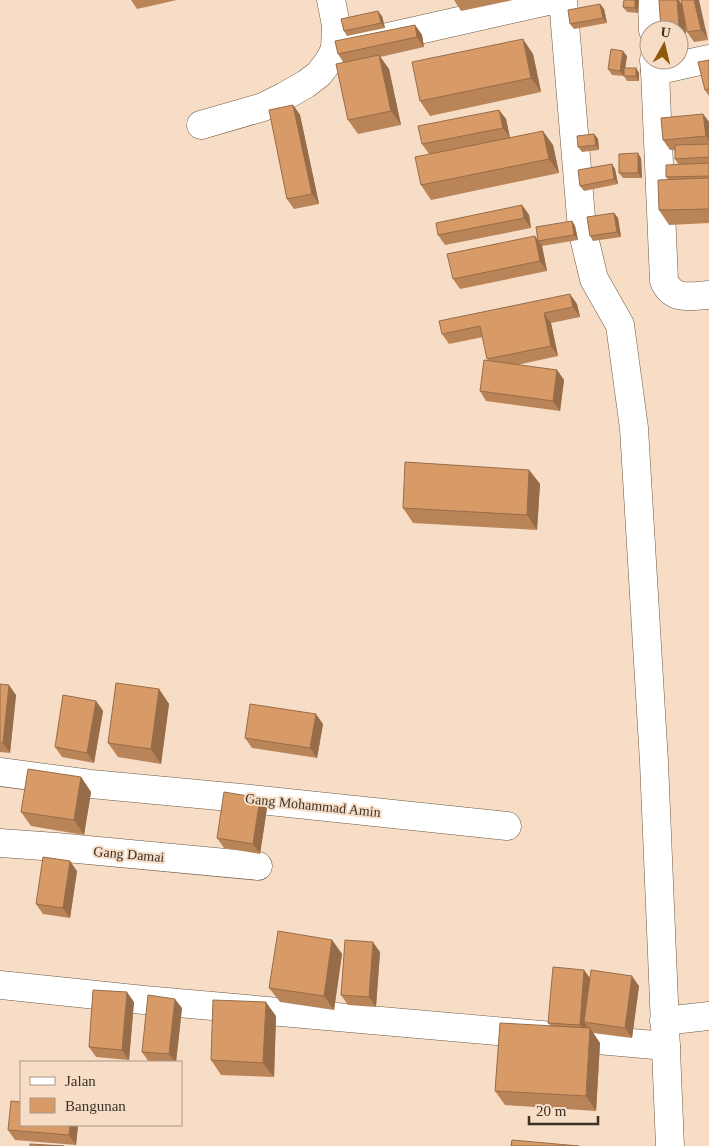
<svg xmlns="http://www.w3.org/2000/svg" width="709" height="1146" font-family="'Times New Roman',serif">
  <style>
    .lines { fill: none; stroke-linecap: round; stroke-linejoin: round }
    .minor-casing { stroke: #6d5843; stroke-width: 29 }
    .minor { stroke: #fff; stroke-width: 28 }
    .wall { fill: #ba8459 }
    .shaded-wall { fill: #976c48 }
    .building { fill: #d89a67; stroke: #976c48 }
    .labels { text-anchor: middle; stroke-width: 4; stroke-linejoin: round; paint-order: stroke }
    .street-label { font-size: 14px; fill: #3b3128; stroke: #f7ddc5 }
  </style>
  <rect width="100%" height="100%" fill="#f7ddc5"/>
  <g class="lines">
    <defs>
      <g id="minor">
        <path d="M331,0L336,25L335,49L552,0"/>
        <path d="M563,0L582,229L594,279L620,325L634,428L654,762L670,1146"/>
        <path d="M652,0L653,30"/>
        <path d="M654,60L655,71L709,59"/>
        <path d="M655,71L664,281C673,301 690,296 709,295"/>
        <path d="M201,125L263,107L285,96L306,84L319,74L329,61L335,49"/>
        <path d="M0,772L91,784L251,799L507,826"/>
        <path d="M0,843L56,847L258,866"/>
        <path d="M0,985L144,1000L666,1046"/>
        <path d="M664,1021L709,1016"/>
      </g>
    </defs>
    <!-- minor casing -->
    <use href="#minor" class="minor-casing"/>
    <!-- minor -->
    <use href="#minor" class="minor"/>
  </g>
  <!-- wall -->
  <g class="wall">
    <path d="M131,0H177L137,9Z"/>
    <path d="M454,0H513L461,11Z"/>
    <path d="M639,0L638,13L627,12L623,7Z"/>
    <path d="M681,0L708,40L694,42L687,32L685,22L687,49L679,50V30L681,4Z"/>
    <path d="M600,4L604,9L607,23L574,29L570,24Z"/>
    <path d="M382,16L385,28L347,36L344,31Z"/>
    <path d="M415,25L422,35L424,47L380,57L389,69L401,125L358,134L348,120L343,62L338,54Z"/>
    <path d="M533,54L541,92L430,116L420,101Z"/>
    <path d="M627,56L625,68H636L639,73V81H627L624,76L612,75L608,69Z"/>
    <path d="M709,60V96L705,90Z"/>
    <path d="M293,105L300,115L319,204L294,209L287,199Z"/>
    <path d="M499,110L506,119L510,138L553,145L559,173L431,200L421,185L429,154L422,144Z"/>
    <path d="M703,114L709,122V223L669,225L659,210L668,179L666,177L679,165L675,159V150H670L663,140Z"/>
    <path d="M594,134L598,139L599,150L582,152L578,147Z"/>
    <path d="M641,158L642,178H623L619,173Z"/>
    <path d="M612,164L615,169L618,184L584,191L580,186Z"/>
    <path d="M522,205L529,215L531,228L445,245L438,235Z"/>
    <path d="M614,213L618,218L621,237L593,241L590,236Z"/>
    <path d="M572,221L575,226L578,240L542,246L547,271L460,289L453,279L538,241Z"/>
    <path d="M577,304L580,317L551,323L558,356L517,365L557,370L564,380L560,411L486,401L480,391L488,361L483,337L449,344L442,334Z"/>
    <path d="M529,470L540,484L537,530L413,523L403,508Z"/>
    <path d="M0,684L16,695L10,753L0,752Z"/>
    <path d="M159,689L169,704L161,764L118,757L108,743Z"/>
    <path d="M96,701L103,711L94,763L62,757L55,747Z"/>
    <path d="M323,724L317,758L252,748L245,738Z"/>
    <path d="M81,777L91,792L84,835L31,826L21,812Z"/>
    <path d="M260,798L267,808L260,854L224,848L217,838Z"/>
    <path d="M77,871L70,918L43,914L36,904Z"/>
    <path d="M332,940L342,954L334,1010L280,1002L269,988Z"/>
    <path d="M380,952L376,1007L348,1005L341,995Z"/>
    <path d="M584,970L590,978L639,986L632,1038L593,1033L600,1043L596,1111L505,1105L495,1091L551,1026L548,1023Z"/>
    <path d="M134,1002L129,1060L96,1057L89,1047Z"/>
    <path d="M182,1008L176,1062H149L142,1052Z"/>
    <path d="M276,1016L274,1077L221,1075L211,1060Z"/>
    <path d="M78,1125L76,1145L15,1140L8,1130Z"/>
  </g>
  <!-- shaded-wall -->
  <g class="shaded-wall">
    <path d="M635,0H639L638,13L635,8Z"/>
    <path d="M677,0H679L684,8L687,49L680,39Z"/>
    <path d="M694,0H699L708,40L701,30Z"/>
    <path d="M600,4L604,9L607,23L603,18Z"/>
    <path d="M378,11L382,16L385,28L381,23Z"/>
    <path d="M415,25L422,35L424,47L417,37Z"/>
    <path d="M523,39L533,54L541,92L531,78Z"/>
    <path d="M623,51L627,56L624,76L620,71Z"/>
    <path d="M379,55L389,69L401,125L391,111Z"/>
    <path d="M636,68L639,73V81L636,76Z"/>
    <path d="M293,105L300,115L319,204L312,194Z"/>
    <path d="M499,110L506,119L510,138L503,128Z"/>
    <path d="M703,114L709,122V141L706,136Z"/>
    <path d="M543,131L553,145L559,173L549,159Z"/>
    <path d="M594,134L598,139L599,150L596,145Z"/>
    <path d="M638,153L641,158L642,178L638,173Z"/>
    <path d="M612,164L615,169L618,184L614,179Z"/>
    <path d="M522,205L529,215L531,228L524,218Z"/>
    <path d="M614,213L618,218L621,237L617,232Z"/>
    <path d="M572,221L575,226L578,240L574,235Z"/>
    <path d="M535,236L542,246L547,271L540,261Z"/>
    <path d="M570,294L577,304L580,317L573,307Z"/>
    <path d="M544,313L551,323L558,356L551,346Z"/>
    <path d="M557,370L564,380L560,411L553,401Z"/>
    <path d="M529,470L540,484L537,530L527,515Z"/>
    <path d="M9,685L16,695L10,753L3,743Z"/>
    <path d="M159,689L169,704L161,764L151,749Z"/>
    <path d="M96,701L103,711L94,763L87,753Z"/>
    <path d="M316,714L323,724L317,758L310,748Z"/>
    <path d="M81,777L91,792L84,835L74,820Z"/>
    <path d="M260,798L267,808L260,854L253,844Z"/>
    <path d="M70,861L77,871L70,918L63,908Z"/>
    <path d="M332,940L342,954L334,1010L324,996Z"/>
    <path d="M373,942L380,952L376,1007L369,997Z"/>
    <path d="M584,970L591,980L584,1022L588,1028L587,1035L580,1025Z"/>
    <path d="M632,976L639,986L632,1038L625,1028Z"/>
    <path d="M127,992L134,1002L129,1060L122,1050Z"/>
    <path d="M175,999L182,1008L176,1062H175L169,1054Z"/>
    <path d="M266,1002L276,1016L274,1077L263,1063Z"/>
    <path d="M590,1028L600,1043L596,1111L586,1096Z"/>
    <path d="M70,1125H78L76,1145L69,1135Z"/>
  </g>
  <!-- building -->
  <g class="building">
    <path d="M624,0H635V8L623,7Z"/>
    <path d="M659,0H677L680,39H679V30H661Z"/>
    <path d="M681,0H694L701,30L687,32Z"/>
    <path d="M600,4L603,18L570,24L568,10Z"/>
    <path d="M378,11L381,23L344,31L341,19Z"/>
    <path d="M415,25L417,37L338,54L335,41Z"/>
    <path d="M523,39L531,78L420,101L412,62Z"/>
    <path d="M611,49L623,51L620,71L608,69Z"/>
    <path d="M379,55L391,111L348,120L336,64Z"/>
    <path d="M709,60V89L705,90L698,62Z"/>
    <rect x="624" y="68" width="12" height="8"/>
    <path d="M293,105L312,194L287,199L269,110Z"/>
    <path d="M499,110L503,128L422,144L418,126Z"/>
    <path d="M703,114L706,136L663,140L661,118Z"/>
    <path d="M543,131L549,159L421,185L415,157Z"/>
    <path d="M594,134L596,145L578,147L577,136Z"/>
    <path d="M709,144V157L675,159V145Z"/>
    <path d="M638,153V173H619V154Z"/>
    <path d="M709,163V176L666,177V165Z"/>
    <path d="M612,164L614,179L580,186L578,170Z"/>
    <path d="M709,178V209L659,210L658,180Z"/>
    <path d="M522,205L524,218L438,235L436,223Z"/>
    <path d="M614,213L617,232L590,236L587,217Z"/>
    <path d="M572,221L574,235L538,241L536,227Z"/>
    <path d="M535,236L540,261L453,279L447,254Z"/>
    <path d="M570,294L573,307L544,313L551,346L487,359L480,326L442,334L439,321Z"/>
    <path d="M484,360L557,370L553,401L480,391Z"/>
    <path d="M405,462L529,470L527,515L403,508Z"/>
    <path d="M116,683L159,689L151,749L108,743Z"/>
    <path d="M0,684L9,685L3,743H0Z"/>
    <path d="M63,695L96,701L87,753L55,747Z"/>
    <path d="M250,704L316,714L310,748L245,738Z"/>
    <path d="M28,769L81,777L74,820L21,812Z"/>
    <path d="M224,792L260,798L253,844L217,838Z"/>
    <path d="M43,857L70,861L63,908L36,904Z"/>
    <path d="M278,931L332,940L324,996L269,988Z"/>
    <path d="M345,940L373,942L369,997L341,995Z"/>
    <path d="M553,967L584,970L580,1025L548,1023Z"/>
    <path d="M591,970L632,976L625,1028L584,1022Z"/>
    <path d="M93,990L127,992L122,1050L89,1047Z"/>
    <path d="M148,995L175,999L169,1054L142,1052Z"/>
    <path d="M213,1000L266,1002L263,1063L211,1060Z"/>
    <path d="M500,1023L590,1028L586,1096L495,1091Z"/>
    <path d="M11,1101L21,1102V1125H70L69,1135L8,1130Z"/>
    <path d="M512,1140L579,1146H511Z"/>
    <path d="M30,1144L64,1146H30Z"/>
  </g>
  <g class="labels">
    <!-- street labels -->
    <g class="street-label">
      <text transform="translate(313 805) rotate(6)" y="5">Gang Mohammad Amin</text>
      <text transform="translate(129 854) rotate(5)" y="5">Gang Damai</text>
    </g>
  </g>
  <!-- legend -->
  <rect x="20" y="1061" width="162" height="65" fill="#f7ddc5" stroke="#ac9886"/>
  <rect x="30" y="1077" width="25" height="8" fill="#ffffff" stroke="#ac9886"/>
  <text x="65" y="1086" font-size="15" fill="#3b3128">Jalan</text>
  <rect x="30" y="1098" width="25" height="15" fill="#d89a67" stroke="#ac9886"/>
  <text x="65" y="1111" font-size="15" fill="#3b3128">Bangunan</text>
  <!-- north arrow -->
  <g transform="translate(664 45) rotate(8)"><circle r="24" fill="#f7ddc5" stroke="#ac9886"/>
  <path d="M0-4L9 19L0 12L-9 19Z" fill="#8e5a09"/>
  <text y="-8" font-size="14" font-weight="bold" text-anchor="middle" fill="#3b3128">U</text>
  </g>
  <!-- scale -->
  <path d="M529 1116v8h69v-8" fill="none" stroke="#3b3128" stroke-width="2.5"/>
  <text x="536" y="1116" font-size="15" fill="#3b3128" stroke="#f7ddc5" stroke-width="4" paint-order="stroke">20 m</text>
</svg>
